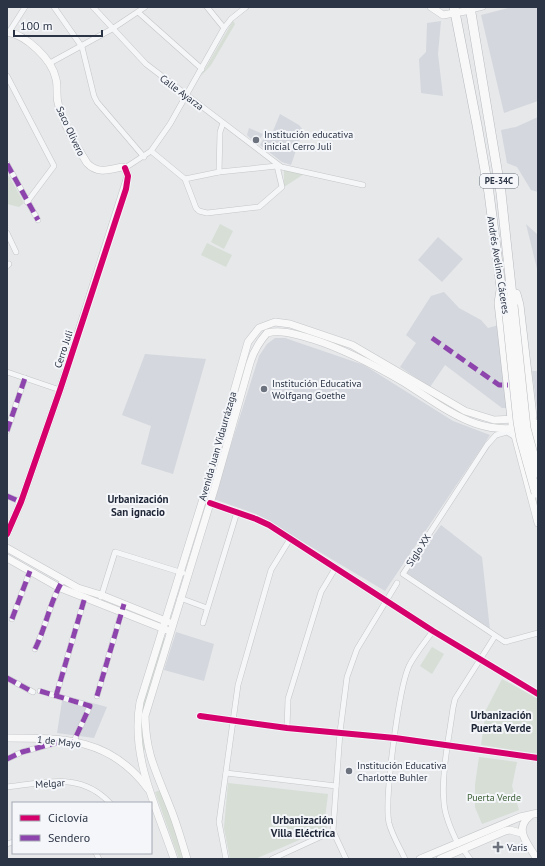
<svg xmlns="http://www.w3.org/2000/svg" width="545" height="866" font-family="'PT Sans',sans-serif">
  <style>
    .built { fill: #d4d7dd }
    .green { fill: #d6ded6 }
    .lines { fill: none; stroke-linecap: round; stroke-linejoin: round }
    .street-casing { stroke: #c4c6c8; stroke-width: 6 }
    .secondary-casing { stroke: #c4c6c8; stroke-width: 8 }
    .highway-casing { stroke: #b8bbbf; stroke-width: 10 }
    .street { stroke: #f5f6f7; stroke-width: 5 }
    .secondary { stroke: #f8f8f8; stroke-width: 7 }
    .highway { stroke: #f8f8f8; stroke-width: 9 }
    .highway-bridge-casing { stroke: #b8bbbf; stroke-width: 10; stroke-linecap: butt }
    .highway-bridge { stroke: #f8f8f8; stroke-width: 9 }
    .quiet { stroke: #8e44ad; stroke-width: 5; stroke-dasharray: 10 5; stroke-linecap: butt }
    .cycleway-casing { stroke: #f4f6f9; stroke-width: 8 }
    .cycleway { stroke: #d6006c; stroke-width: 6 }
    .poi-dot { fill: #6c737f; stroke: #f4f6f9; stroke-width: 1.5 }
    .labels { text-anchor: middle; stroke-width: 4; stroke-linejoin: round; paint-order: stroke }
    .shield { fill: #f4f6f9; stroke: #676e7b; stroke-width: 1 }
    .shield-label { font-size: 9px; font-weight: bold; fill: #2b3445 }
    .street-label { font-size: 10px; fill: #2b3445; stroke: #f4f6f9 }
    .poi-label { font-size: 10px; fill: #2b3445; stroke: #f4f6f9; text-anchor: start }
    .park-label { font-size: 10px; fill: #3f6138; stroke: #f4f6f9 }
    .neighbourhood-label { font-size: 11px; font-weight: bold; fill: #1d2536; stroke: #f4f6f9 }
  </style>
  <rect width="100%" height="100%" fill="#e6e8ea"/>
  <!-- built -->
  <g class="built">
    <path d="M512,7H538V101L504,113L481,15Z"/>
    <path d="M441,21L438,54L443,96L421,93L419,59L426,52L427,23Z"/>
    <path d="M280,114L299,125L303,130L291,165L282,162L260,145L266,134L271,136Z"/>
    <path d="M538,117V192L531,190L517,167L507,163L501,130L516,127Z"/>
    <path d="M249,128L263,134L257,145L247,135Z"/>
    <path d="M526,224L538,235V273Z"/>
    <path d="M438,237L463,259L442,282L418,260Z"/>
    <path d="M444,292L459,308L481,320L488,328L499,325L510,408H502L445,365L430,387L400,367L416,343L406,335L431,296Z"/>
    <path d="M275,338H285L364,365L453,421L490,435L385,591L256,514L214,499L259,356L267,344Z"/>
    <path d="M145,354L206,359L173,474L141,464L151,426L122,415Z"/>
    <path d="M532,371H538L537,410Z"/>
    <path d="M441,525L482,557L490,630L407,573Z"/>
    <path d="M176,632L214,644L204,681L164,670Z"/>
    <path d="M63,695L107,707L94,738L57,733Z"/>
  </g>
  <!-- green -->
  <g class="green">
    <path d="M233,21L235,24L211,65L201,76Z"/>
    <path d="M284,170L304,174L284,187Z"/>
    <path d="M9,176L24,203L19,207L7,204V177Z"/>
    <path d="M220,224L233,231L224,249L211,242Z"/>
    <path d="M207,243L232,255L226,267L201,255Z"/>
    <path d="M162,637L165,639C153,677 139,709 145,750L142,751L141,707Z"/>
    <path d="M432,647L444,654L432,674L420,666Z"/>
    <path d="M502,679L538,699V754L481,745L486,710Z"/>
    <path d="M479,757L517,762L512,786L519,810L482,824L475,807V785Z"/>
    <path d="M228,783L328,794L325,818L327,828L255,859H230L224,828Z"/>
    <path d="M161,790L185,859H179L155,792Z"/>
  </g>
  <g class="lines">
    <defs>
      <g id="street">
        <path d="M54,7L82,47L94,96L97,102L144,157"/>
        <path d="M93,7L146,64L280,166"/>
        <path d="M207,7L224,28"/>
        <path d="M471,10L483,7"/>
        <path d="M138,12L202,69"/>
        <path d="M9,32L25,7"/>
        <path d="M50,63L112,29L145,7"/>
        <path d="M7,76L54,166L27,202"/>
        <path d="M151,151L185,179L196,208L199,211L207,213L259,207L282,187L277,166"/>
        <path d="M7,164L38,220"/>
        <path d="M125,168L151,151L170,124L224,28L231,19L246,7"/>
        <path d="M219,172L220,132L223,123"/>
        <path d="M185,179L219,172L277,166L363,185"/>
        <path d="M7,233L16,252"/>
        <path d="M7,266L9,264"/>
        <path d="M7,372L60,390"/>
        <path d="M7,431L25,378"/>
        <path d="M515,437L507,432L496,435L487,445L403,574L505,642L538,633"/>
        <path d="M7,496L21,502"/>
        <path d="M210,503L256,519L269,525L433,631L538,694"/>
        <path d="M101,597L115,552L183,573"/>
        <path d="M180,598L207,608"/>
        <path d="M12,619L30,571"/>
        <path d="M203,623L237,512"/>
        <path d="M35,649C46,627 50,601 63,580"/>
        <path d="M7,678L33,692"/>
        <path d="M40,691L90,706L74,741"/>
        <path d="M56,696L85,597"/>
        <path d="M97,696L122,610"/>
        <path d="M200,716L287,728L395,738L538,758"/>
        <path d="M287,728L288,699L321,592L336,567"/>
        <path d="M7,759L22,752L59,742"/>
        <path d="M226,773L336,786"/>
        <path d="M7,787C46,783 80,771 110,803"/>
        <path d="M7,844L13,842"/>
        <path d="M458,844C452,832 445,817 444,803C441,774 449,738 453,708L455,699L495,636"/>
        <path d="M463,849L470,859"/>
        <path d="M96,853L99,859"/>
        <path d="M226,859L219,822L238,685L271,570L290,539"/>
        <path d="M272,859L333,831"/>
        <path d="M346,859L333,831L340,732L347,677L357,649L397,583"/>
        <path d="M405,859C400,848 392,835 389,823C384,799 399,688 409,666C415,654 425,642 433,631"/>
      </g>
      <g id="secondary">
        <path d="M431,7L443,15L471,10"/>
        <path d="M7,32C26,35 52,59 56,79C58,86 56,95 58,103C63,124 76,145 87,163C97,174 109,170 122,167L125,168L128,176L60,390L21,502L7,534"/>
        <path d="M533,421L538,446"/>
        <path d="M512,424L538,523"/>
        <path d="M7,548L78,588L101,595L168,622"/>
        <path d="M7,558L58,587L167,630"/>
        <path d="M7,738C64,738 111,738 148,789"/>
        <path d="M530,816C513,829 528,844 537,859"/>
        <path d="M174,859C157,808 130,757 140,702L207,486L248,342L259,328L275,322L290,324L352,345L465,411L494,420L516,419"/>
        <path d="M187,859C182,842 177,824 170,807C156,771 146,755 145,716L215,487L250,363C254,350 259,342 267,333C282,329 298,335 312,339C344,349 376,366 405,383C448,410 483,442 538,423"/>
        <path d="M420,859L520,817L538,813"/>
        <path d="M440,859L505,831L510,830L521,833"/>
      </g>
      <g id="highway">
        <path d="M454,7L477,125L489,193L501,287L506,306"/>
        <path d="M470,7L501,193L513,305"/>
        <path d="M501,290L499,303L512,419"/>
        <path d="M516,294L519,305L532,416"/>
      </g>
    </defs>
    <!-- street casing -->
    <use href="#street" class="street-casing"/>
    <!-- secondary casing -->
    <use href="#secondary" class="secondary-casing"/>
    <!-- highway casing -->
    <use href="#highway" class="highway-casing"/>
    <!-- street -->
    <use href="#street" class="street"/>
    <!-- secondary -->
    <use href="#secondary" class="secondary"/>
    <!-- highway -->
    <use href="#highway" class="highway"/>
    <defs>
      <g id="highway-bridge">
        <path d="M513,305L526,428L538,473"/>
        <path d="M506,306L518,422L521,439L536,493"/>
      </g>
    </defs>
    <!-- highway-bridge casing -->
    <use href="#highway-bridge" class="highway-bridge-casing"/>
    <!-- highway-bridge -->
    <use href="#highway-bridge" class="highway-bridge"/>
    <!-- quiet -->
    <g class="quiet">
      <path d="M7,164L38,220"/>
      <path d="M432,338L499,385H508"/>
      <path d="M7,431L25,378"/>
      <path d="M7,496L21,502"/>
      <path d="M12,619L30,571"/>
      <path d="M35,649C46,627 50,601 63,580"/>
      <path d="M7,678L33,692"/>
      <path d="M40,691L90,706L74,741"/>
      <path d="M56,696L85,597"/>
      <path d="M97,696L124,604"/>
      <path d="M7,759L22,752L63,741"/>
    </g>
    <defs>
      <g id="cycleway">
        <path d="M210,503L256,519L269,525L433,631L538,694"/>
        <path d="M7,534L21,502L60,390L126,189L128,176L125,168"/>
        <path d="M200,716L287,728L395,738L538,758"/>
      </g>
    </defs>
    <!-- cycleway casing -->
    <use href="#cycleway" class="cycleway-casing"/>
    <!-- cycleway -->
    <use href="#cycleway" class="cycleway"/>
  </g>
  <!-- markers -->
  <g class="poi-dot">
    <circle cx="256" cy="140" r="4"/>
    <circle cx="264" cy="389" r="4"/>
    <circle cx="349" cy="771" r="4"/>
    <path d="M496 841h4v4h4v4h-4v4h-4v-4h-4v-4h4z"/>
  </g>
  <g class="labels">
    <!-- shield labels -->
    <rect class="shield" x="480" y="174" width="38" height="14" rx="3"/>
    <g class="shield-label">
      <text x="499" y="184">PE-34C</text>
    </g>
    <!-- street labels -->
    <g class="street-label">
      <text transform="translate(182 92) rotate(37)" y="4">Calle Ayarza</text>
      <text transform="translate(71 131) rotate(65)" y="4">Saco Olivero</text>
      <text transform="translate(499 265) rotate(81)" y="4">Andrés Avelino Cáceres</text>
      <text transform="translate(63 349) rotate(-72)" y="4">Cerro Juli</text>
      <text transform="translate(217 446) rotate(-74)" y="4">Avenida Juan Vidaurrázaga</text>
      <text transform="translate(418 550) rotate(-57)" y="4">Siglo XX</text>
      <text transform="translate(59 741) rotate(6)" y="4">1 de Mayo</text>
      <text transform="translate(50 783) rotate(-4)" y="4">Melgar</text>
    </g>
    <!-- poi labels -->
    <g class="poi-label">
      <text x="264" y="138">Institución educativa<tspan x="264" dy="12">inicial Cerro Juli</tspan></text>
      <text x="272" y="387">Institución Educativa<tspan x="272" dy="12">Wolfgang Goethe</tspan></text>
      <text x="357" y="769">Institución Educativa<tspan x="357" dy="12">Charlotte Buhler</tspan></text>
      <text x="507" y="851">Varis</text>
    </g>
    <!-- park labels -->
    <g class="park-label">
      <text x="494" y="801">Puerta Verde</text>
    </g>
    <!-- neighbourhood labels -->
    <g class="neighbourhood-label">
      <text x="138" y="503">Urbanización<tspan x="138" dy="13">San ignacio</tspan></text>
      <text x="501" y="719">Urbanización<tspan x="501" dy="13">Puerta Verde</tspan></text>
      <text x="303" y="824">Urbanización<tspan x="303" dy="13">Villa Eléctrica</tspan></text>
    </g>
  </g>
  <!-- border -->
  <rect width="545" height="866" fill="none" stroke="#2b3445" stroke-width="16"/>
  <!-- legend -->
  <rect x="12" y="802" width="140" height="52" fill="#f4f6f9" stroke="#a4a8b1"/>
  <rect x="20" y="815" width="20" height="6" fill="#d6006c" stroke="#a4a8b1"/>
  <text x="48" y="822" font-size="12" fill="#2b3445">Ciclovía</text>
  <rect x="20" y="835" width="20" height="6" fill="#8e44ad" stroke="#a4a8b1"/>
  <text x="48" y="842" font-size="12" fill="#2b3445">Sendero</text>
  <!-- scale -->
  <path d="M14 30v6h88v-6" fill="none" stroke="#2b3445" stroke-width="2"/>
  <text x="20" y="30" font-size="12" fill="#2b3445" stroke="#f4f6f9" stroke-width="3" paint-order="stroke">100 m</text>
</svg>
